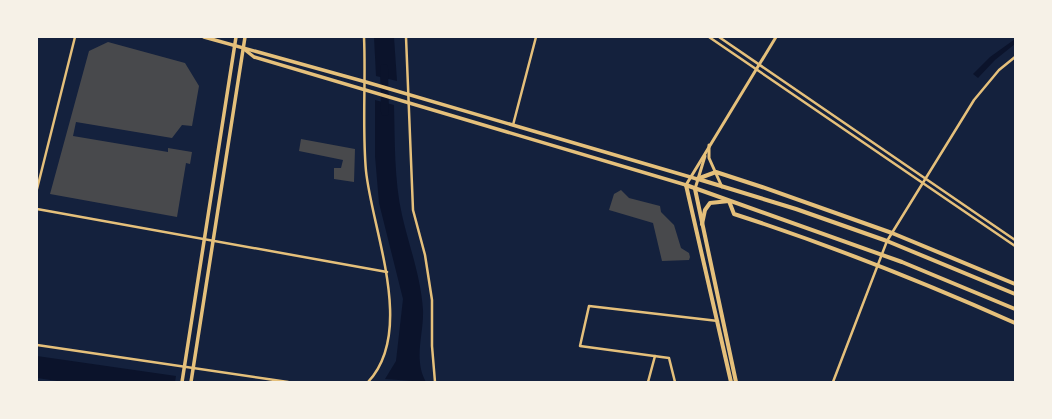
<svg xmlns="http://www.w3.org/2000/svg" width="1052" height="419" font-family="'PT Sans Narrow',sans-serif">
  <style>
    .water { fill: #0b132b }
    .lines { fill: none; stroke-linecap: round; stroke-linejoin: round }
    .river { stroke: #0b132b; stroke-width: 8 }
    .building { fill: #48494c }
    .minor { stroke: #e5c07b; stroke-width: 2.5 }
    .tertiary { stroke: #e5c07b; stroke-width: 3 }
    .secondary { stroke: #e5c07b; stroke-width: 3.5 }
    .primary { stroke: #e5c07b; stroke-width: 4 }
  </style>
  <rect width="100%" height="100%" fill="#14213d"/>
  <!-- water -->
  <g class="water">
    <path d="M374,37H394L397,81L376,76Z"/>
    <path d="M1015,39V44L995,60L978,78L973,74L990,57Z"/>
    <path d="M375,100L394,105C395,141 394,179 402,215C409,246 421,277 423,310C424,334 413,359 426,382L385,379L396,361L403,299L379,203L375,156Z"/>
    <path d="M37,356L176,376L175,382H64L37,378Z"/>
  </g>
  <g class="lines">
    <!-- river -->
    <path class="river" d="M384,68L385,112"/>
  </g>
  <!-- building -->
  <g class="building">
    <path d="M108,42L185,63L199,86L192,126L182,125L172,138L76,122L73,136L168,152V148L192,152L190,164L186,163L177,217L50,194L89,51Z"/>
    <path d="M301,139L355,149L354,182L334,179V168H341L343,160L299,151Z"/>
    <path d="M621,190L629,198L660,206L661,212L674,225L681,248L689,253L690,257L689,260L662,261L653,223L609,210L614,194Z"/>
  </g>
  <g class="lines">
    <!-- minor -->
    <g class="minor">
      <path d="M364,37C366,81 362,127 366,171C372,230 416,331 368,382"/>
      <path d="M406,37L413,210L425,255L432,300V346L435,382"/>
      <path d="M709,37L1015,246"/>
      <path d="M719,37L1015,240"/>
      <path d="M513,125L536,37"/>
      <path d="M37,189L75,37"/>
      <path d="M37,209L387,272"/>
      <path d="M37,345L288,382"/>
      <path d="M648,382L655,356"/>
      <path d="M675,382L669,358L580,346L589,306L718,321"/>
      <path d="M833,382L887,241L974,100L999,70L1015,57"/>
    </g>
    <!-- tertiary -->
    <g class="tertiary">
      <path d="M709,145V158L722,187"/>
      <path d="M686,185L776,37"/>
      <path d="M695,189L705,156"/>
    </g>
    <!-- secondary -->
    <g class="secondary">
      <path d="M204,37L366,82L697,179"/>
      <path d="M244,49L254,57L686,185"/>
      <path d="M182,382L236,37"/>
      <path d="M191,382L245,37"/>
    </g>
    <!-- primary -->
    <g class="primary">
      <path d="M697,179L716,172L762,187L892,233L1015,284"/>
      <path d="M698,179L796,209L887,241L1015,294"/>
      <path d="M686,185L902,262L1015,309"/>
      <path d="M686,185L731,382"/>
      <path d="M695,189L736,382"/>
      <path d="M702,224L705,210L710,203L729,201L734,214C830,245 923,282 1015,323"/>
    </g>
  </g>
  <!-- border -->
  <rect width="1052" height="419" fill="none" stroke="#f6f1e7" stroke-width="76"/>
</svg>
